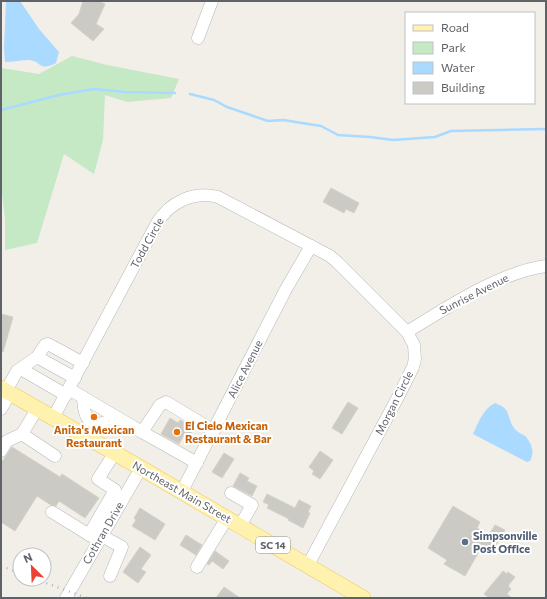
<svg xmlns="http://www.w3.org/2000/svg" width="547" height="599" font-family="Commissioner,sans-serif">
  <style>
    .green { fill: #c5e8c5 }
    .water { fill: #aadaff }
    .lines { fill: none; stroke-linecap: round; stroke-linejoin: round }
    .stream { stroke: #aadaff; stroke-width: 2.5 }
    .building { fill: #cccac5; stroke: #d6d1c6 }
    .minor-casing { stroke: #b5b8bc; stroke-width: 13 }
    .major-casing { stroke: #f2c960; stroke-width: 16 }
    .minor { stroke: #fff; stroke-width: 12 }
    .major { stroke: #fff2af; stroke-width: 15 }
    .rail { stroke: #b6b7b8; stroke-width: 2.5; stroke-dasharray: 1 5; stroke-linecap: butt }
    .food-dot { fill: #e8710a; stroke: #fff; stroke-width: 1.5 }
    .service-dot { fill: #5c6f8a; stroke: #fff; stroke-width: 1.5 }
    .labels { text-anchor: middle; stroke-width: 4; stroke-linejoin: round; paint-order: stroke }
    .shield { fill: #fff; stroke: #8f9295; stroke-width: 1 }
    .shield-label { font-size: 10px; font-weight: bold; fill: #5f6368 }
    .street-label { font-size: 11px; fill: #5f6368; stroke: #fff }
    .food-label { font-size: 11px; font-weight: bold; fill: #c56008; stroke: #fff; text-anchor: start }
    .service-label { font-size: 11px; font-weight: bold; fill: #4e5e75; stroke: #fff; text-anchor: start }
  </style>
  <rect width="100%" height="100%" fill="#f1efe8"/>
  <!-- green -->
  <path class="green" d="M72,56L107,65L179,79L171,98L127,102L105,95L103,140L94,174L64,154L37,243L5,250V218L1,185V68L39,74Z"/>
  <!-- water -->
  <g class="water">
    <path d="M6,1H20L39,29L59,52L56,63C38,72 42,61 29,60C21,60 13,62 5,62L4,48Z"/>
    <path d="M495,403C513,409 506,419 515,429C517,432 522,434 525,436C532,443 535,453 530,461L527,462L473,434C479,422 482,410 495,403Z"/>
  </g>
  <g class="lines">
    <!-- stream -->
    <g class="stream">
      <path d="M190,94L214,100L227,107L268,121L283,120L321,126L338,135L370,137L393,140L435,137L451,131L546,129"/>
      <path d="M1,110L59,95L94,89L125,92L175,93"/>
    </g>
  </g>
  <!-- building -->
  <g class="building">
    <path d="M83,1H99L105,4L96,24L104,29L93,41L71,23L79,14Z"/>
    <path d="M331,188L359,203L354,213L346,209L344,213L323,202Z"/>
    <path d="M1,314L13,317L3,352H1Z"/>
    <path d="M348,402L358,408L342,434L332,428Z"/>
    <path d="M170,418L178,423L180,420L191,426L189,430L192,432L188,437L184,435L179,444L161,434Z"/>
    <path d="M12,447L60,477L62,474L99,498L85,518L59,501L56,506L51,505L37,496L15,531L1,522V463Z"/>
    <path d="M320,451L333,460L320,479L312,474L314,471L309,467Z"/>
    <path d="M224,453L234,459L222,478L212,472Z"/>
    <path d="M240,473L249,478L247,481L257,486L252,496L233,486Z"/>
    <path d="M267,494L295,508L299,500L311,506L308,512L310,513L303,528L288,520L289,519L267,508L269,505L263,502Z"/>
    <path d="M453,506L480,522L477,528L489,535L495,525L505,530L490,555L480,550L465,576L444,564L447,560L428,548Z"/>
    <path d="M140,508L165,524L155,540L132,526L136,520L134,518Z"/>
    <path d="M186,535L202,545L196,555L180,545Z"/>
    <path d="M140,547L151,555L141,569L146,572L138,583L123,572Z"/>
    <path d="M215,551L229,561L223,569L212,561L209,565L207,564Z"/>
    <path d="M503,571L507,574L508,572L515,577L508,586L511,589L507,594L512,598H489L484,594Z"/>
    <path d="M224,587L240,598H216Z"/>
  </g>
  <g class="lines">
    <defs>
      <g id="minor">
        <path d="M198,38L212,1"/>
        <path d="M407,332C446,308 500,272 546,266"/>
        <path d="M37,357L75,378"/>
        <path d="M21,369L66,395"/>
        <path d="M69,389L142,432L160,405L166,402L214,431"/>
        <path d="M6,391L17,371L37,357L45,345L48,344L83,363"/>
        <path d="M83,397C84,425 93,429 117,418"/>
        <path d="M1,409L10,393"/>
        <path d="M53,418L157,223C170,202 193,191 218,197L330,256L337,262L407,332L414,345L415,359L413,367L398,397L308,565"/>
        <path d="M142,432L197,463"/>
        <path d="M22,434L55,456"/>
        <path d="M1,451L7,441L22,434L37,409"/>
        <path d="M181,493L286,289L311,246"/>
        <path d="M231,493L252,505L240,526"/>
        <path d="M52,512L96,539"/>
        <path d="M89,535L115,490L98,479L114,454"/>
        <path d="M102,536L122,547L110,576"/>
        <path d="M197,567L227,518"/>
        <path d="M66,598L141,468"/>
      </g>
      <path id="major" d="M1,388L141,468L363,598"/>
    </defs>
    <!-- minor casing -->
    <use href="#minor" class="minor-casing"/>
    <!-- major casing -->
    <use href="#major" class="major-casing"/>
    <!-- minor -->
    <use href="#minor" class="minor"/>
    <!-- major -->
    <use href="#major" class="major"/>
    <!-- rail -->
    <g class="rail">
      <path d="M1,566L20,573"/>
      <path d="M35,579L87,598"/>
    </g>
  </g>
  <!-- markers -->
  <g class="food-dot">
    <circle cx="94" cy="417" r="4"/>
    <circle cx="177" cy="432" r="4"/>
  </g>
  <circle class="service-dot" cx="465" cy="542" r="4"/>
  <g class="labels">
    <!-- shield labels -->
    <rect class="shield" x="256" y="537" width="34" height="16" rx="3"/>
    <g class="shield-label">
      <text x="273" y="549">SC 14</text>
    </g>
    <!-- street labels -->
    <g class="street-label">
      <text transform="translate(147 243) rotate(-61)" y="4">Todd Circle</text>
      <text transform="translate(474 294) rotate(-27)" y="4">Sunrise Avenue</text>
      <text transform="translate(245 369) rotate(-63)" y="4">Alice Avenue</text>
      <text transform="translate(394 403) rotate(-63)" y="4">Morgan Circle</text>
      <text transform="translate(182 492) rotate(30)" y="4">Northeast Main Street</text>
      <text transform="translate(103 533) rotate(-60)" y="4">Cothran Drive</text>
    </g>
    <!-- food labels -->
    <g class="food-label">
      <text x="185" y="430">El Cielo Mexican<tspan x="185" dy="13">Restaurant &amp; Bar</tspan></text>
      <text x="94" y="434" text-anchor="middle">Anita's Mexican<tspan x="94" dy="13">Restaurant</tspan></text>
    </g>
    <!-- service labels -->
    <g class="service-label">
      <text x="473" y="540">Simpsonville<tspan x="473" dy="13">Post Office</tspan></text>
    </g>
  </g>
  <!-- border -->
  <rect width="547" height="599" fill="none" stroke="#5f6368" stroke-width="4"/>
  <!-- legend -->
  <rect x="405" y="12" width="130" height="92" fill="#ffffff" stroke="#bfc1c3"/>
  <rect x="413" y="25" width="20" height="6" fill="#fff2af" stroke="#bfc1c3"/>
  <text x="441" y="32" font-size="12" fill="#5f6368">Road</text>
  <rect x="413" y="42" width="20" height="12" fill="#c5e8c5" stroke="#bfc1c3"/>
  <text x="441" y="52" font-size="12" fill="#5f6368">Park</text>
  <rect x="413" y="62" width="20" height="12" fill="#aadaff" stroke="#bfc1c3"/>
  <text x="441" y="72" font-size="12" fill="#5f6368">Water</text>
  <rect x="413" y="82" width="20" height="12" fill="#cccac5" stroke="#bfc1c3"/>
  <text x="441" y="92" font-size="12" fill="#5f6368">Building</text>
  <!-- north arrow -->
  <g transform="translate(32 567) rotate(336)"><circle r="19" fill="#ffffff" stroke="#bfc1c3"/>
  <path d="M0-3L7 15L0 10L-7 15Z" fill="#ea4335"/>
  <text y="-6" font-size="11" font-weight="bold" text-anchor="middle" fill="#5f6368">N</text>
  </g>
</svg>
